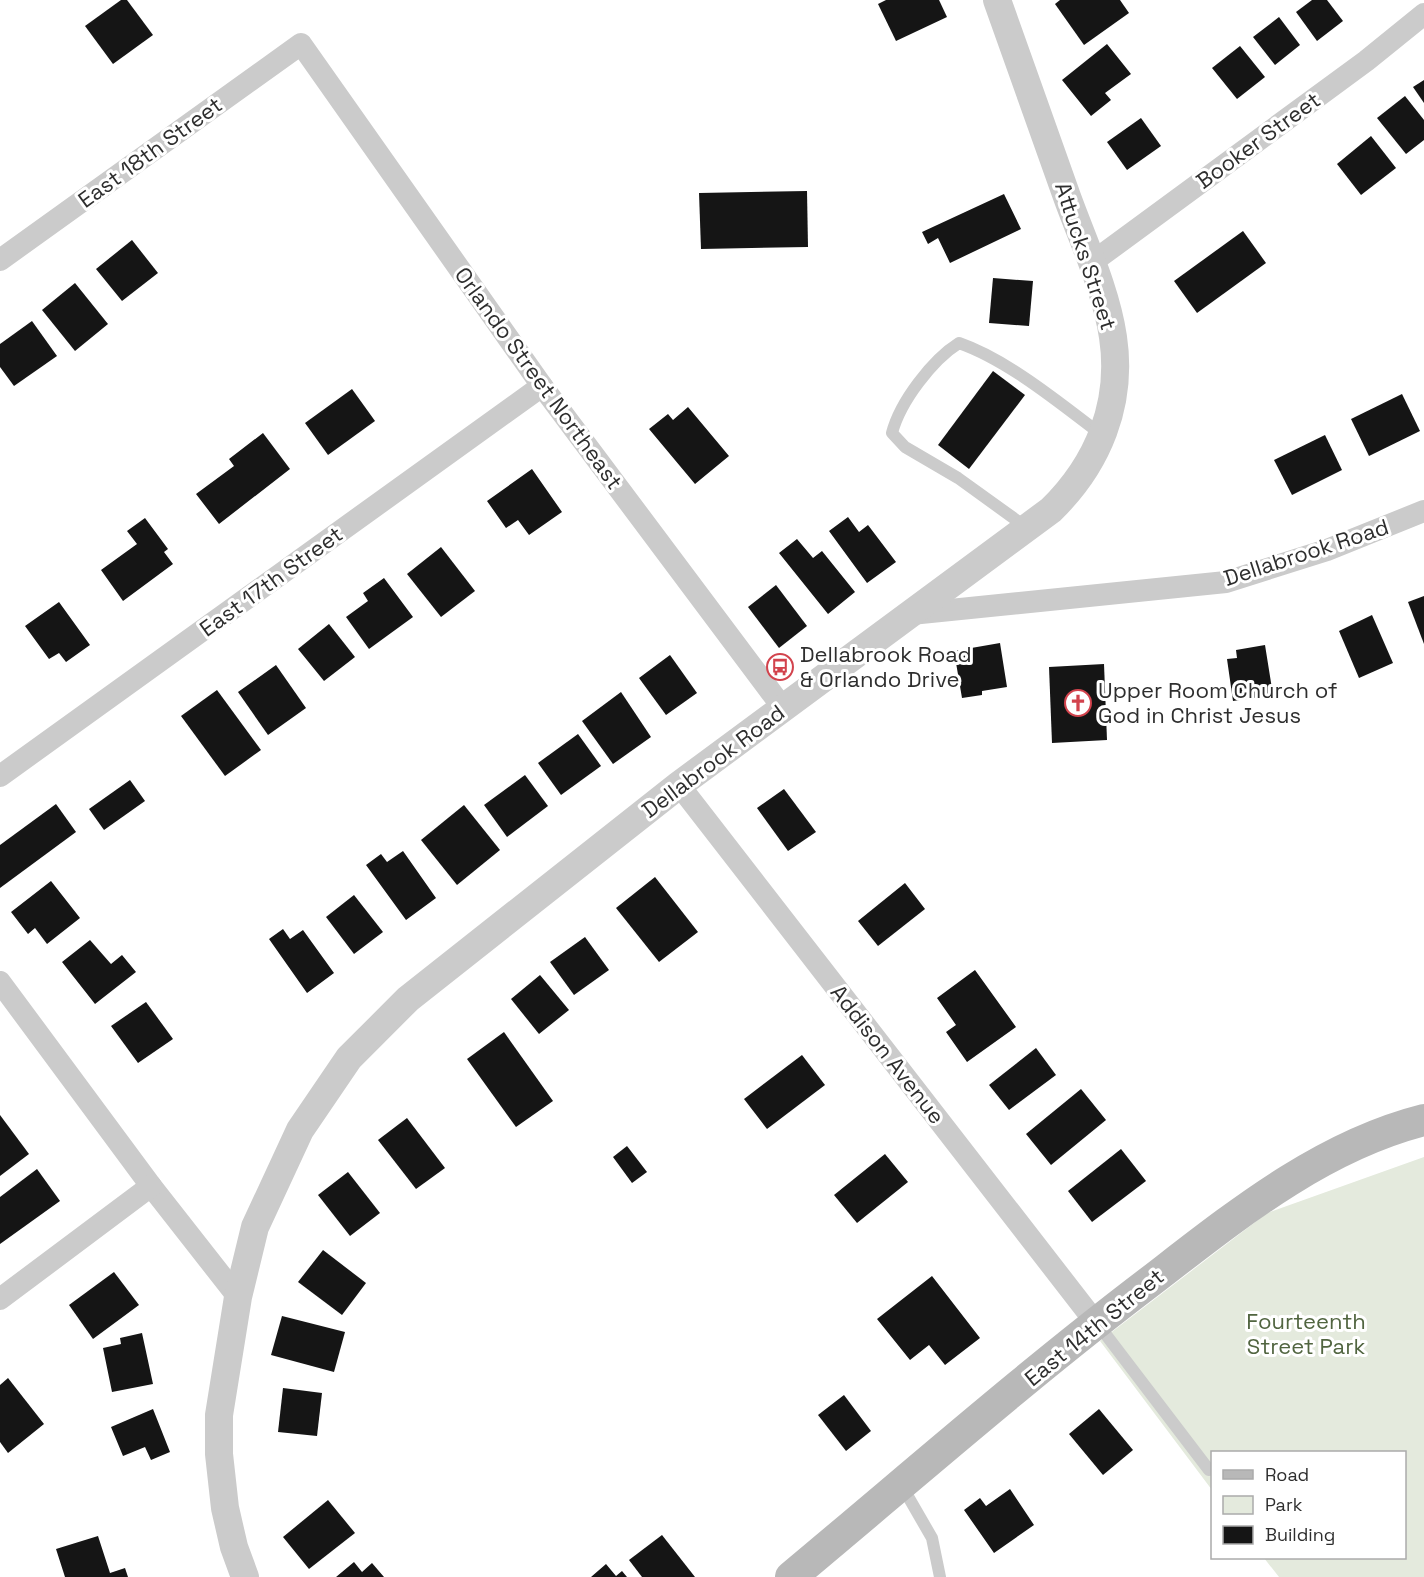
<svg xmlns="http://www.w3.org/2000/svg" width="1424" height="1577" font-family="'Space Grotesk',sans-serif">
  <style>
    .green { fill: #e4eadd }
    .building { fill: #151515 }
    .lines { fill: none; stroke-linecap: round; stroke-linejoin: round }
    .service { stroke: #cbcbcb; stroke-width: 12 }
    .minor { stroke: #cbcbcb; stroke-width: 22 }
    .tertiary { stroke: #cbcbcb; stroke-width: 28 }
    .secondary { stroke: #b8b8b8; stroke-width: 32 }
    .labels { text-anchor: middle; stroke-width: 6; stroke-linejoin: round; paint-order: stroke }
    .street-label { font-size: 22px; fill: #2e2e2e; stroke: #fff }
    .poi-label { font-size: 22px; fill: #2e2e2e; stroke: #fff; text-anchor: start }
    .park-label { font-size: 22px; fill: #516540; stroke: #fff }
  </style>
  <rect width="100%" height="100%" fill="#fff"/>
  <!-- green -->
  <path class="green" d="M1424,1157V1577H1279L1264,1558H1404V1452H1212V1490L1100,1341L1267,1213Z"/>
  <!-- building -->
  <g class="building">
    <path d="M121,0H127L153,35L113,64L85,26Z"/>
    <path d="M886,0H939L947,17L896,41L878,4Z"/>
    <path d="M1060,0H1120L1129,13L1084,45L1055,4Z"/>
    <path d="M1312,0H1327L1343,21L1317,41L1296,12Z"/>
    <path d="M1279,17L1300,45L1275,65L1253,37Z"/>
    <path d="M1107,44L1131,74L1105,93L1111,100L1091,116L1062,80Z"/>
    <path d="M1240,46L1265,77L1237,99L1212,68Z"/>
    <path d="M1424,80V103L1413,87Z"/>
    <path d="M1405,96L1424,120V140L1406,154L1377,118Z"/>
    <path d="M1141,118L1161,146L1127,170L1107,142Z"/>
    <path d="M1371,136L1396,168L1361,195L1337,164Z"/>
    <path d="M807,191L808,247L701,249L699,193Z"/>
    <path d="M1004,194L1021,229L950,263L938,238L928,244L922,232Z"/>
    <path d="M1243,231L1266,263L1197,313L1174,281Z"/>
    <path d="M132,240L158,273L122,301L96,269Z"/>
    <path d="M993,278L1033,281L1029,326L989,323Z"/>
    <path d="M75,283L108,324L75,351L42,310Z"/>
    <path d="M32,321L57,356L14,386L0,367V344Z"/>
    <path d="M993,371L1025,395L969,469L938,445Z"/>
    <path d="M352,389L375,421L328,455L305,423Z"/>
    <path d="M1402,394L1420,431L1369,456L1351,419Z"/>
    <path d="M688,407L729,456L695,484L649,429L668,414L673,420Z"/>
    <path d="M263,433L290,469L219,524L196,494L234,466L229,459Z"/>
    <path d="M1325,435L1342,470L1292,495L1274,460Z"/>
    <path d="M532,469L562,512L529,535L518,520L506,528L487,501Z"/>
    <path d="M848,517L859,532L868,525L896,562L867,583L829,531Z"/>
    <path d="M145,518L168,549L164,552L173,564L123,601L101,570L137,544L127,531Z"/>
    <path d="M797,539L813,558L822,551L855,592L828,614L779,553Z"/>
    <path d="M441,547L475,591L441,617L407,574Z"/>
    <path d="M384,578L413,617L369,649L346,617L368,601L363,593Z"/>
    <path d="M776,585L807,626L779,648L748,607Z"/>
    <path d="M1424,596V644L1408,602Z"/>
    <path d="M59,602L90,645L66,662L59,653L49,659L25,626Z"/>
    <path d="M1372,615L1393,663L1359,678L1339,631Z"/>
    <path d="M329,624L355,657L324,681L298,649Z"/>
    <path d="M1000,643L1007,687L982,691V695L962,698L954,651Z"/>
    <path d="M1265,645L1273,695L1233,701L1227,659L1237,658L1236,650Z"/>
    <path d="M670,655L697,693L666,715L639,678Z"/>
    <path d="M1104,664L1107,740L1052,743L1049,667Z"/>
    <path d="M276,665L306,708L268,735L238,692Z"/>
    <path d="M217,690L261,750L225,776L181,716Z"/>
    <path d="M621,692L651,737L613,764L582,721Z"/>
    <path d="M578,734L601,766L561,795L538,763Z"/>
    <path d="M525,775L548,806L507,837L484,805Z"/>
    <path d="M130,780L145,801L104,830L89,809Z"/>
    <path d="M784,789L816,832L788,851L757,808Z"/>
    <path d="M56,804L76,832L0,888V845Z"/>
    <path d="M464,805L500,850L457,885L421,840Z"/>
    <path d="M403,851L436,898L406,920L366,865L381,854L387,862Z"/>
    <path d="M655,877L698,932L659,962L616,908Z"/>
    <path d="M51,881L80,918L47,944L35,928L28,934L11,912Z"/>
    <path d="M905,883L925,909L878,946L858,921Z"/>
    <path d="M354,895L383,932L354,954L326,917Z"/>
    <path d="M283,929L290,939L303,930L334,973L307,993L269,939Z"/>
    <path d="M585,937L609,970L574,995L550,962Z"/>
    <path d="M90,940L111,964L122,955L136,972L95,1004L62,962Z"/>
    <path d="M975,970L1016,1027L967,1062L946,1032L956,1025L937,998Z"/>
    <path d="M540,975L569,1010L539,1034L511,999Z"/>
    <path d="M146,1002L173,1039L138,1063L111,1026Z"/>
    <path d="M504,1032L553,1101L516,1127L467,1059Z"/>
    <path d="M1036,1048L1056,1075L1009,1110L989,1085Z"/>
    <path d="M802,1055L825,1085L767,1129L744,1099Z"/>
    <path d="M1081,1089L1106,1120L1051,1165L1026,1134Z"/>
    <path d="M0,1115L29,1154L0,1176Z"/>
    <path d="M407,1118L445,1168L416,1189L378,1140Z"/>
    <path d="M627,1146L647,1172L632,1183L613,1157Z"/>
    <path d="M1121,1149L1146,1181L1092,1222L1068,1191Z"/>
    <path d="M885,1154L908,1182L857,1223L834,1195Z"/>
    <path d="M37,1169L60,1201L0,1244V1197Z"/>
    <path d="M348,1172L380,1213L350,1236L318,1195Z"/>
    <path d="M323,1250L366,1283L342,1315L298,1282Z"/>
    <path d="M114,1272L139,1305L93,1339L69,1305Z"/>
    <path d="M932,1276L980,1338L945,1365L929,1345L910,1360L877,1319Z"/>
    <path d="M282,1316L345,1332L334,1372L271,1355Z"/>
    <path d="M142,1333L153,1384L112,1392L103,1348L121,1344L120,1338Z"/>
    <path d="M8,1378L44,1424L8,1453L0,1442V1385Z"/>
    <path d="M283,1388L322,1393L317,1436L278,1432Z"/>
    <path d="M844,1395L871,1431L846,1451L818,1415Z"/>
    <path d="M153,1409L170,1452L151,1460L145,1447L123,1456L111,1427Z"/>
    <path d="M1099,1409L1133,1450L1103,1475L1069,1434Z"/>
    <path d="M1010,1489L1034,1525L994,1553L964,1510L980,1498L986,1506Z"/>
    <path d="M328,1500L355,1533L309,1569L283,1537Z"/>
    <path d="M662,1535L695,1577H642L629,1560Z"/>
    <path d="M98,1536L110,1573L125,1568L128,1577H65L56,1549Z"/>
    <path d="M354,1562L362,1572L372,1563L384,1577H336Z"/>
    <path d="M606,1564L616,1576L622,1571L627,1577H591Z"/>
  </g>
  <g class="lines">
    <!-- service -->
    <g class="service">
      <path d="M1026,527L958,478L905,447L892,433C900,402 932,360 959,343C1008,360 1061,404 1102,435"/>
      <path d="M1097,1323L1209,1470"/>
      <path d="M902,1486L932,1538L940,1577"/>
    </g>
    <!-- minor -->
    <g class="minor">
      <path d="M0,260L301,44L542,386L783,708"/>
      <path d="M1091,263L1366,61L1424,14"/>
      <path d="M911,614L1226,582L1327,550L1424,511"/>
      <path d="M0,776L542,386"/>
      <path d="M679,785L1096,1323"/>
      <path d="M0,982L151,1186L238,1297"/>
      <path d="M0,1299L151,1186"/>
    </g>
    <!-- tertiary -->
    <path class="tertiary" d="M245,1577L234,1547L225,1508L219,1454V1415L238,1297L255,1227L300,1130L349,1058L408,999L679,785L1051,510C1098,464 1123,404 1113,337C1106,289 1082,239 1066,194C1043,129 1020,65 997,0"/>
    <!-- secondary -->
    <path class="secondary" d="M791,1577C911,1477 1028,1374 1152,1280C1235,1216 1321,1146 1424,1120"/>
  </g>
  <!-- icons -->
  <defs>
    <symbol id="bus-ring" viewBox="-11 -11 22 22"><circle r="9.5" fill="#fff" stroke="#d2434d" stroke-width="1.5"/><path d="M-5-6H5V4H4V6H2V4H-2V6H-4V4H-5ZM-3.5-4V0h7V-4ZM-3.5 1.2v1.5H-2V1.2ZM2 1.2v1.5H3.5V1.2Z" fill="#d2434d"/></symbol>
    <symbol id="church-ring" viewBox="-11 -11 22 22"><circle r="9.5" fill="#fff" stroke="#d2434d" stroke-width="1.5"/><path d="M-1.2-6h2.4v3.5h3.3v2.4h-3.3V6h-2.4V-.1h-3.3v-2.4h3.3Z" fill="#d2434d"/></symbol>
  </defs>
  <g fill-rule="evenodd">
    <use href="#bus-ring" x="765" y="652" width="30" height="30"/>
    <use href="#church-ring" x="1063" y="688" width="30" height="30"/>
  </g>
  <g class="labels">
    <!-- street labels -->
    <g class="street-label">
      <text transform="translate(1258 140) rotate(-36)" y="8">Booker Street</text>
      <text transform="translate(150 152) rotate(-36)" y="8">East 18th Street</text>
      <text transform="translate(1086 256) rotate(72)" y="8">Attucks Street</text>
      <text transform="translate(539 378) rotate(54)" y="8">Orlando Street Northeast</text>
      <text transform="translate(1306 552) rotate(-18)" y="8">Dellabrook Road</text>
      <text transform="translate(271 581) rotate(-36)" y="8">East 17th Street</text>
      <text transform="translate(713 761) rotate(-37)" y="8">Dellabrook Road</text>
      <text transform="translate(888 1054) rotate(52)" y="8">Addison Avenue</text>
      <text transform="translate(1094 1327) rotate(-39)" y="8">East 14th Street</text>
    </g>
    <!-- poi labels -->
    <g class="poi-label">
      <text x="800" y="662">Dellabrook Road<tspan x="800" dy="25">&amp; Orlando Drive</tspan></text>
      <text x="1098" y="698">Upper Room Church of<tspan x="1098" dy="25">God in Christ Jesus</tspan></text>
    </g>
    <!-- park labels -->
    <g class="park-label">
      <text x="1306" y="1329">Fourteenth<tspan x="1306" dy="25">Street Park</tspan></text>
    </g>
  </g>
  <!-- legend -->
  <rect x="1211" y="1451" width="195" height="108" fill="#ffffff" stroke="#ababab" stroke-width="1.5"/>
  <rect x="1223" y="1470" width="30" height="9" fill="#b8b8b8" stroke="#ababab" stroke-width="1.5"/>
  <text x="1265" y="1481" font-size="18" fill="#2e2e2e">Road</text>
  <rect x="1223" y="1496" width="30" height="18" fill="#e4eadd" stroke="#ababab" stroke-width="1.5"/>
  <text x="1265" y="1511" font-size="18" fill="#2e2e2e">Park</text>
  <rect x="1223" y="1526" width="30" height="18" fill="#151515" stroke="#ababab" stroke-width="1.5"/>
  <text x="1265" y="1541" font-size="18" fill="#2e2e2e">Building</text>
</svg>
